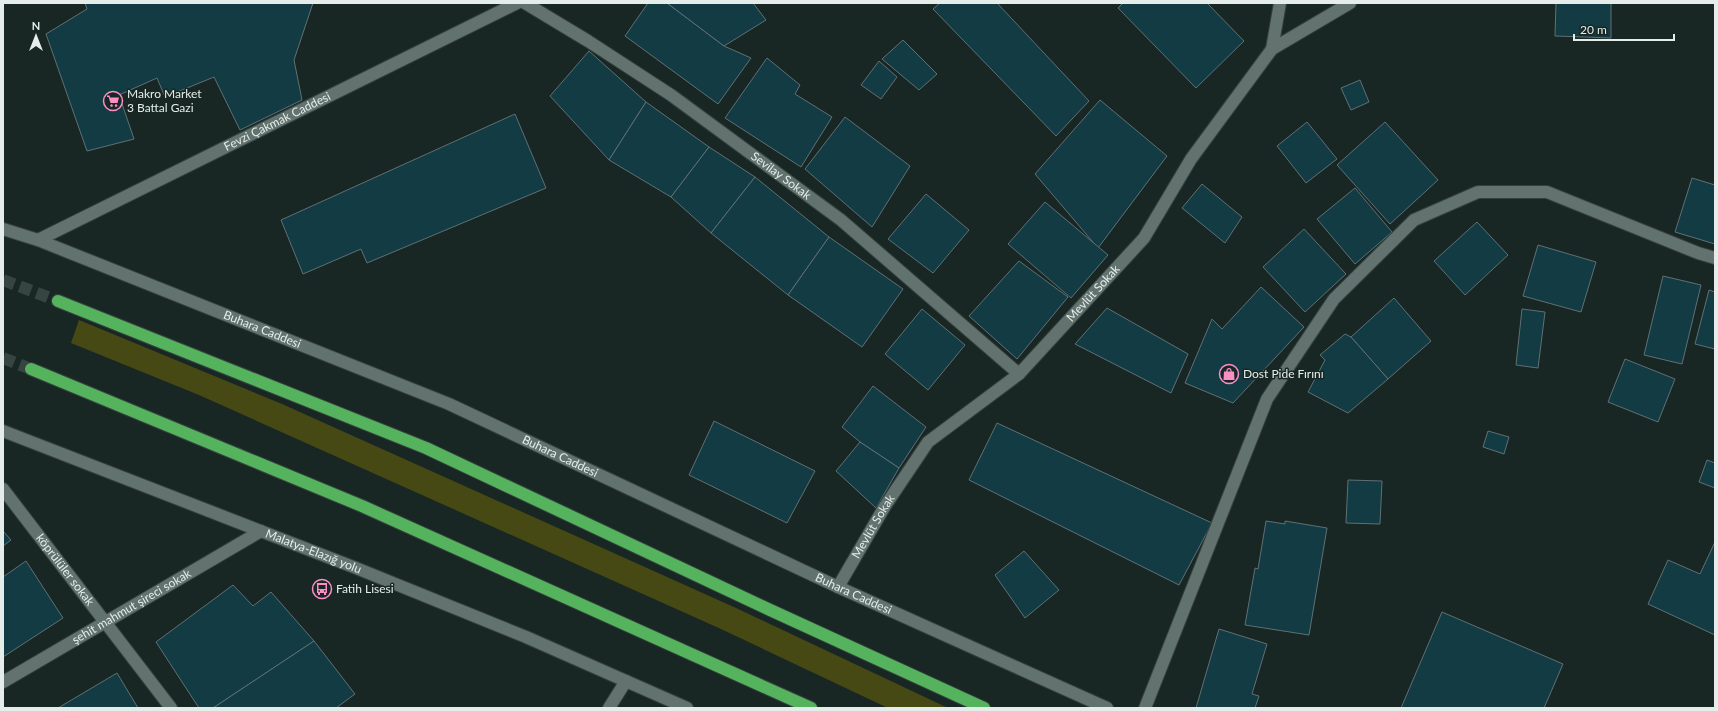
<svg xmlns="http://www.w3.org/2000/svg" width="1718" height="711" font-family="Lato,sans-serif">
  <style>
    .green { fill: #474914 }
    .building { fill: #123b43; stroke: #607074 }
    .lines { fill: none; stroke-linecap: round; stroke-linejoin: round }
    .highway-tunnel { stroke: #374542; stroke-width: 12; stroke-dasharray: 12 6; stroke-linecap: butt }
    .street-casing { stroke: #35413e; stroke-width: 14 }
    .secondary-casing { stroke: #35413e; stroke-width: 14 }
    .highway-casing { stroke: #35413e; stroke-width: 14 }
    .street { stroke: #62726e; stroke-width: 12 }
    .secondary { stroke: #62726e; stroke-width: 12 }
    .highway { stroke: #54b35c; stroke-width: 12 }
    .labels { text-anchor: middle; stroke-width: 3; stroke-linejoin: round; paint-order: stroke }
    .poi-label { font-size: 12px; fill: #e4edea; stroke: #192724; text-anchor: start }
    .street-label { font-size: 12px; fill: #e4edea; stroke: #192724 }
  </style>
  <rect width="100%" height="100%" fill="#192724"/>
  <!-- green -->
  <path class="green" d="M79,320L282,404L736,608L948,708H888L721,629L199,395L71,343Z"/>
  <!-- building -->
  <g class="building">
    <path d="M85,3H313L294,60L302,100L240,130L214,77L165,97L157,78L119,95L134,139L87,151L46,34L87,9Z"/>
    <path d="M648,3H667L724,46L751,58L718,104L625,36Z"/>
    <path d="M667,3H753L766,20L724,46Z"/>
    <path d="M940,3H997L1089,101L1056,136L933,9Z"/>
    <path d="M1123,3H1207L1244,41L1196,88L1118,8Z"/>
    <path d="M1556,3H1611V38L1555,36Z"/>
    <path d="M903,40L937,74L919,90L882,59Z"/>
    <path d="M589,51L646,102L609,160L550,96Z"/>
    <path d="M767,58L800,85L795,94L832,117L801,167L725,118Z"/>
    <path d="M879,61L897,77L881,99L861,85Z"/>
    <path d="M1360,80L1369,102L1351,110L1341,88Z"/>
    <path d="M1100,100L1167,156L1098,248L1035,174Z"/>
    <path d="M646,102L709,147L671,197L609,160Z"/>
    <path d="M515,114L546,188L367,263L361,249L303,274L281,220Z"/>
    <path d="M845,117L910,166L872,227L805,169Z"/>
    <path d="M1307,122L1337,159L1306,183L1277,146Z"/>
    <path d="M1385,122L1438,180L1390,224L1337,165Z"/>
    <path d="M709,147L755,177L711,233L671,197Z"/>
    <path d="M755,177L829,237L788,295L711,233Z"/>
    <path d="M1692,178L1715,185V244L1675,232Z"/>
    <path d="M1202,184L1242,217L1225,243L1182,208Z"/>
    <path d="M1355,188L1392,232L1355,264L1317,219Z"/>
    <path d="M926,194L969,230L933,273L888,239Z"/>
    <path d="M1045,202L1108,255L1071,298L1008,244Z"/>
    <path d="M1477,222L1508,255L1465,295L1434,261Z"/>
    <path d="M1304,229L1346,274L1305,312L1263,267Z"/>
    <path d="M829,237L903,289L862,347L788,295Z"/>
    <path d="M1538,245L1596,262L1581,312L1523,296Z"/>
    <path d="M1019,261L1068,297L1017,359L969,316Z"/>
    <path d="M1663,276L1701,285L1682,364L1644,355Z"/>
    <path d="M1261,287L1304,327L1233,403L1185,383L1212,319L1222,329Z"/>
    <path d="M1709,290L1715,292V349L1695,344Z"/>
    <path d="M1394,298L1431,341L1388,379L1351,337Z"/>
    <path d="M1107,308L1188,354L1171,393L1075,344Z"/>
    <path d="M922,309L965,345L928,390L885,354Z"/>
    <path d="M1522,309L1545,312L1538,368L1516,365Z"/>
    <path d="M1345,334L1351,337L1388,379L1348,413L1308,392L1325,360L1320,355Z"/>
    <path d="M1625,359L1675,379L1658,422L1608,402Z"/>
    <path d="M873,386L926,427L899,468L860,442L842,427Z"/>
    <path d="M714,421L815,471L787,523L689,475Z"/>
    <path d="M997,423L1212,523L1179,585L969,480Z"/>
    <path d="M1488,431L1509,437L1504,454L1483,447Z"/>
    <path d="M860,442L899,468L876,508L836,471Z"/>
    <path d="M1707,460L1715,463V488L1699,482Z"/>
    <path d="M1348,480L1382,481L1380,524L1346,523Z"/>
    <path d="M1266,521L1285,524V521L1327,528L1309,635L1245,625L1255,568L1258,569Z"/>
    <path d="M3,531L11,540L3,546Z"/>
    <path d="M1715,542V635L1648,604L1668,560L1700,574Z"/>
    <path d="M1024,551L1059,590L1025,618L995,575Z"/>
    <path d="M26,561L63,618L3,657V577Z"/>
    <path d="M233,585L253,606L271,592L314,641L213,708H199L156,642Z"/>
    <path d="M1442,612L1563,664L1544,708H1401Z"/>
    <path d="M1219,629L1267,644L1252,694L1259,696L1255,708H1196Z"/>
    <path d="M314,641L355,694L336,708H213Z"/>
    <path d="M117,673L138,708H58Z"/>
  </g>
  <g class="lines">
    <!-- highway-tunnel -->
    <g class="highway-tunnel">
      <path d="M3,280L58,301"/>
      <path d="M3,358L31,369"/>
    </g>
    <defs>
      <g id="street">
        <path id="s1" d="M525,3L588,41L671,95L841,220L1019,374"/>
        <path d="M1272,49L1280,3"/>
        <path id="s2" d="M3,489L171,708"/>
        <path id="s3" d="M838,587L885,506L928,442L1019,374L1144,238L1191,159L1272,49L1350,3"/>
        <path id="s4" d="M3,682L261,531"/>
        <path d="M609,708L626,681"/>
        <path d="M1145,708L1267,399L1334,299L1414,220L1478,192H1547L1698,253L1715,258"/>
      </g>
      <g id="secondary">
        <path id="s5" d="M3,229L38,240L449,404L838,587L1107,708"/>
        <path id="s6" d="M38,240L517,3"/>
        <path id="s7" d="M3,431L356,568L526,637L687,708"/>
      </g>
      <g id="highway">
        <path d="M58,301L426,448L768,609L984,708"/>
        <path d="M31,369L362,506L811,708"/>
      </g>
    </defs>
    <!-- street casing -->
    <use href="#street" class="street-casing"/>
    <!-- secondary casing -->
    <use href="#secondary" class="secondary-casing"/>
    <!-- highway casing -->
    <use href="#highway" class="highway-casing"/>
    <!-- street -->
    <use href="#street" class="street"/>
    <!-- secondary -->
    <use href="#secondary" class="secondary"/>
    <!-- highway -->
    <use href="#highway" class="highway"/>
  </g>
  <!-- icons -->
  <defs>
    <symbol id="supermarket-ring" viewBox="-11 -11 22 22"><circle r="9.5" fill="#192724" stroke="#fa8fc6" stroke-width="1.5"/><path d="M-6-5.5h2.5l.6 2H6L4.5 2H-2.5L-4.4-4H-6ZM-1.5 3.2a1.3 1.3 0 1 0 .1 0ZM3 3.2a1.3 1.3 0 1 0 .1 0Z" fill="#fa8fc6"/></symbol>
    <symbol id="shop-ring" viewBox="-11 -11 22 22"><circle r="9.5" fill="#192724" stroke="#fa8fc6" stroke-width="1.5"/><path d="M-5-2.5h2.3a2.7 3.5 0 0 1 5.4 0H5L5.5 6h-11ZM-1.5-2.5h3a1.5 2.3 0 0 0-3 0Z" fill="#fa8fc6"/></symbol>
    <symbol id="bus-ring" viewBox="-11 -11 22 22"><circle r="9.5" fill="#192724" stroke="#fa8fc6" stroke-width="1.5"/><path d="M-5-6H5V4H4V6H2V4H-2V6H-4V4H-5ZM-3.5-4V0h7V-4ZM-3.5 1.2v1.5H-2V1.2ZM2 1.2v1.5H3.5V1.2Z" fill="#fa8fc6"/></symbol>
  </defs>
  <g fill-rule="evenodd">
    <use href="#supermarket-ring" x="102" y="90" width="22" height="22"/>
    <use href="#shop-ring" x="1218" y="363" width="22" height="22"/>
    <use href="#bus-ring" x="311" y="578" width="22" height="22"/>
  </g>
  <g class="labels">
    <!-- poi labels -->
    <g class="poi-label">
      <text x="127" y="98">Makro Market<tspan x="127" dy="14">3 Battal Gazi</tspan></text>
      <text x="1243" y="378">Dost Pide Fırını</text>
      <text x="336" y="593">Fatih Lisesi</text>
    </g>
    <!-- street labels -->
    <g class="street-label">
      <text dy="4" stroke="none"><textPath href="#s6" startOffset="267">Fevzi Çakmak Caddesi</textPath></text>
      <text dy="4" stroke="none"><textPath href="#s1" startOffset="309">Sevilay Sokak</textPath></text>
      <text dy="4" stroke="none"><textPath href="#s3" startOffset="394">Mevlüt Sokak</textPath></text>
      <text dy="4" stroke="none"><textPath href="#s5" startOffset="278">Buhara Caddesi</textPath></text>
      <text dy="4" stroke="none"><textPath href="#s5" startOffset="602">Buhara Caddesi</textPath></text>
      <text dy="4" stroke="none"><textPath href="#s3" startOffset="70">Mevlüt Sokak</textPath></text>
      <text dy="4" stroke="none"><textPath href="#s7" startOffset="333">Malatya-Elazığ yolu</textPath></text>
      <text dy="4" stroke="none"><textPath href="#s2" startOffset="102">köprülüler sokak</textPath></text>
      <text dy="4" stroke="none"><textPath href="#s5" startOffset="926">Buhara Caddesi</textPath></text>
      <text dy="4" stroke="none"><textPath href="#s4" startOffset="149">şehit mahmut şireci sokak</textPath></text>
    </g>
  </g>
  <!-- border -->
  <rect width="1718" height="711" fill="none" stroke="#e4edea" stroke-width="8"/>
  <!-- north arrow -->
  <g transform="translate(36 36)" stroke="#192724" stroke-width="3" paint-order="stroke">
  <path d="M0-3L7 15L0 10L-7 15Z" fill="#e4edea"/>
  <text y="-6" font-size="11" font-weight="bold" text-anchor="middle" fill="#e4edea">N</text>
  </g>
  <!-- scale -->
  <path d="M1574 34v6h100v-6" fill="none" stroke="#e4edea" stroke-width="2"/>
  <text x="1580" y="34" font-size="12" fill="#e4edea" stroke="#192724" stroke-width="3" paint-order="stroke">20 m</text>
</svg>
